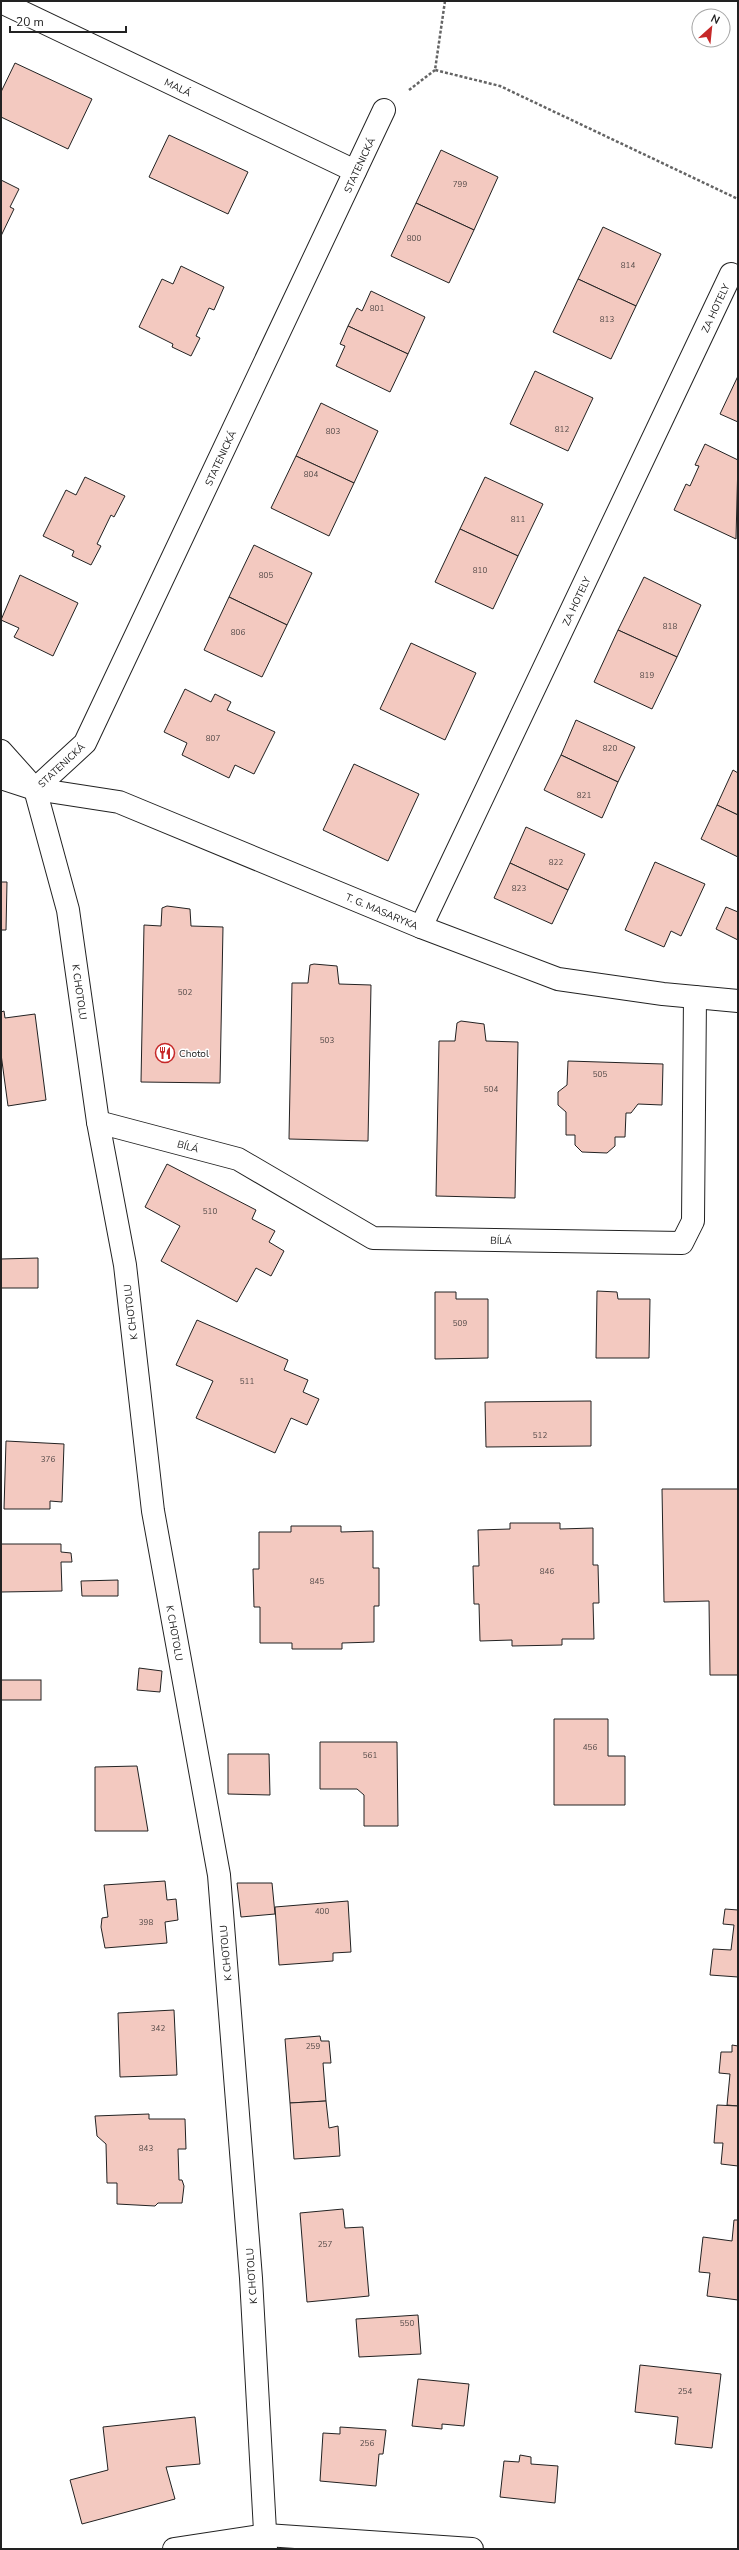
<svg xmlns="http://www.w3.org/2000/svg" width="739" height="2550" font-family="'Nunito Sans',sans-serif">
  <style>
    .building { fill: #f3c9c0; stroke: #222 }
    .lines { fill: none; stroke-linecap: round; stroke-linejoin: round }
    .minor-casing { stroke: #222; stroke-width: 24 }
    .path { stroke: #646464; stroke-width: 2.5; stroke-dasharray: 3 2; stroke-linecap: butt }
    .minor { stroke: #fff; stroke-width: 22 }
    .labels { text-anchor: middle; stroke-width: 3; stroke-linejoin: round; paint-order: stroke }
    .number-label { font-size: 8px; fill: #564c4a }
    .street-label { font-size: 10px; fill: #222; stroke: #fff }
    .poi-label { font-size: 10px; fill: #222; stroke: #fff; text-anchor: start }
  </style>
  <rect width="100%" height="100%" fill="#fff"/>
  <!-- building -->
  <g class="building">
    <path d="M15,63L92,99L68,149L1,117V92Z"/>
    <path d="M169,135L248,172L228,214L149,177Z"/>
    <path d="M441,150L498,177L474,230L416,203Z"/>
    <path d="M1,180L19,189L10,207L14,209L1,236Z"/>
    <path d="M416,203L474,230L449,283L391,256Z"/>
    <path d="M603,227L661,254L636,306L578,279Z"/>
    <path d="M181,266L224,287L214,310L209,308L196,336L200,338L191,356L172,347L173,344L139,327L162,279L173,284Z"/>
    <path d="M578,279L636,306L611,359L553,332Z"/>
    <path d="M371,291L425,317L408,354L348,326L357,308L362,311Z"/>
    <path d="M348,326L408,354L390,392L336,366L345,346L340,344Z"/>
    <path d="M535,371L593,398L568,451L510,424Z"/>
    <path d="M738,376V422L720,414Z"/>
    <path d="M321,403L378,431L354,483L296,456Z"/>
    <path d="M705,444L738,460L736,539L674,510L686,484L690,486L699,466L695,465Z"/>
    <path d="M296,456L354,483L329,536L271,508Z"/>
    <path d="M85,477L125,496L114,517L111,515L97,544L101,546L91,565L72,556L74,551L43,536L66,490L76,495Z"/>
    <path d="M485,477L543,504L518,556L460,529Z"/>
    <path d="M460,529L518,556L493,609L435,582Z"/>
    <path d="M254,545L312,573L287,625L229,597Z"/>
    <path d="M20,575L78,603L53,656L14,637L19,628L1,620Z"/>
    <path d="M644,577L701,605L677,657L618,630Z"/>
    <path d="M229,597L287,625L262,677L204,650Z"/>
    <path d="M618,630L677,657L652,709L594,682Z"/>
    <path d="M411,643L476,673L445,740L380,709Z"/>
    <path d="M185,689L211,702L215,694L231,702L227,710L275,732L254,774L235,765L229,778L182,755L187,743L164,732Z"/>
    <path d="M576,720L635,747L618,782L561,755Z"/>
    <path d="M561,755L618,782L602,818L544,790Z"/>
    <path d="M354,764L419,794L388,861L323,830Z"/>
    <path d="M733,770L738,773V815L717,805Z"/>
    <path d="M717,805L738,815V857L701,839Z"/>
    <path d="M526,827L585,854L568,890L510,863Z"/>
    <path d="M655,862L705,884L681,936L671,931L664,947L625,930Z"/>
    <path d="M510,863L568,890L552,924L494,898Z"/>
    <path d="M1,882H7L6,930H1Z"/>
    <path d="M167,906L190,909L191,926L223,927L220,1083L141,1082L144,925L161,926L162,908Z"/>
    <path d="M726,907L738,912V940L716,929Z"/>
    <path d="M314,964L337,966L339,984L371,985L368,1141L289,1139L292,983H308L310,965Z"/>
    <path d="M4,1011L5,1018L35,1014L46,1100L8,1106L1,1054V1012Z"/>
    <path d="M461,1021L484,1024L486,1041L518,1042L515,1198L436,1196L439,1041H455L457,1023Z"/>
    <path d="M568,1061L663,1064L662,1105L638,1104L631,1113H626L625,1137H615V1146L607,1153L582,1152L575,1145V1135H566V1112L558,1105V1092L567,1085Z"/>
    <path d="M167,1164L256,1210L252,1219L275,1231L269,1242L284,1251L271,1276L256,1268L237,1302L161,1261L180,1226L145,1207Z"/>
    <path d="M38,1258V1288H1V1259Z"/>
    <path d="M597,1291L617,1292L618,1299H650L649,1358H596Z"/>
    <path d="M435,1292H456V1299H488V1358L435,1359Z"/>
    <path d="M197,1320L288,1360L284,1370L308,1380L303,1392L319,1399L307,1425L291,1418L275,1453L196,1418L213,1381L176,1365Z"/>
    <path d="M591,1401V1446L486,1447L485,1402Z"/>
    <path d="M6,1441L64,1444L62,1502L50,1501V1509H4Z"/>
    <path d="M662,1489H738V1675H710L709,1601L664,1602Z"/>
    <path d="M510,1523H560V1529L593,1528V1565H598L599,1603H593L594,1639H562V1645L512,1646V1640L480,1641L479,1604H474L473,1566H479L478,1530L510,1529Z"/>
    <path d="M291,1526H341V1532L373,1531V1568H379V1606H374V1642L342,1643V1649H292V1643H260V1607H254L253,1569H259V1532H291Z"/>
    <path d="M1,1544H61V1552L71,1553L72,1562H61L62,1591L1,1592Z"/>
    <path d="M118,1580V1596H82L81,1581Z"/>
    <path d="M139,1668L162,1671L160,1692L137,1690Z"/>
    <rect x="1" y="1680" width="40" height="20"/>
    <path d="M554,1719H608V1756H625V1805H554Z"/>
    <path d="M320,1742H397L398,1826H364V1795L357,1789H320Z"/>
    <path d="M228,1754H269L270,1795L228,1794Z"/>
    <path d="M137,1766L148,1831H95V1767Z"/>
    <path d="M165,1881L167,1900L176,1899L178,1920L165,1922L167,1943L105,1948L101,1927L102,1918L108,1917L104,1885Z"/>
    <path d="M237,1883H272L275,1914L241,1917Z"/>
    <path d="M348,1901L351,1952L333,1953V1961L279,1965L275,1907Z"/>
    <path d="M725,1909L738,1910V1977L710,1975L713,1949L731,1950L734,1925L723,1924Z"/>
    <path d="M174,2010L177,2075L120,2077L118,2013Z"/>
    <path d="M320,2036L321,2041H329L331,2063H323L326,2101L290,2103L285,2039Z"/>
    <path d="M732,2045L738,2046V2106L727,2105L730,2074L719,2073L721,2052H732Z"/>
    <path d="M326,2101L329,2128L338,2126L340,2156L294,2159L290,2103Z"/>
    <path d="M717,2105L738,2106V2166L721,2164L723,2143H714Z"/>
    <path d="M149,2114V2119H185L186,2149H178L179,2180H182L184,2186L182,2203H158L155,2206L117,2204V2183H107L106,2144L97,2136L95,2116Z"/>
    <path d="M343,2209L345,2228L363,2227L369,2296L307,2302L300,2213Z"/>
    <path d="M734,2220H738V2300L707,2296L710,2273L699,2272L703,2237L732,2241Z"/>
    <path d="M418,2315L421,2354L359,2357L356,2319Z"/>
    <path d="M640,2365L721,2374L712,2448L675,2444L678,2417L635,2412Z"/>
    <path d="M418,2379L469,2384L464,2426L442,2424V2429L412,2426Z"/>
    <path d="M195,2417L200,2464L166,2467L175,2499L82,2524L70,2480L108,2470L103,2427Z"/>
    <path d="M340,2427L386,2430L383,2454H379L376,2486L320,2481L323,2433L340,2434Z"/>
    <path d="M520,2455L531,2457V2464L558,2466L555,2503L500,2497L504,2461L519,2462Z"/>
  </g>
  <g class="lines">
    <defs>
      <g id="minor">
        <path d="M1,2L355,171"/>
        <path d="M1,751L35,789L68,910L98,1122L125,1265L153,1511L219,1875L251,2278L266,2549"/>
        <path d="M1,778L35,789L119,802L421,927L558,979L663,994L738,1001"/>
        <path d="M35,789L85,743L384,110"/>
        <path d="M421,927L731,274"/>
        <path d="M98,1122L238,1159L373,1238L682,1243L693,1221L695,997"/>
        <path d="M174,2549L266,2535L472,2549"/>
      </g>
    </defs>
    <!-- minor casing -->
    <use href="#minor" class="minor-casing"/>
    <!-- path -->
    <g class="path">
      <path d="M445,1L435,70L500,86L738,199"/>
      <path d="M409,90L435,70"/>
    </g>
    <!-- minor -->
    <use href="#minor" class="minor"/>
  </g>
  <!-- icons -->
  <defs>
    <symbol id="restaurant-ring" viewBox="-11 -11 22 22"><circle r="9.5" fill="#fff" stroke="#c62828" stroke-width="1.5"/><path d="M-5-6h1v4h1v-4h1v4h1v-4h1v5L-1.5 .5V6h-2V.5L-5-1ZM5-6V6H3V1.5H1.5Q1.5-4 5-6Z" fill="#c62828"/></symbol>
  </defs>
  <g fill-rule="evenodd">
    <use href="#restaurant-ring" x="154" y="1042" width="22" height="22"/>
  </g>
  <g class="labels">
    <!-- number labels -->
    <g class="number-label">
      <text x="460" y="187">799</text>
      <text x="414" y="241">800</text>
      <text x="628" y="268">814</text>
      <text x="377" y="311">801</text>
      <text x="607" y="322">813</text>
      <text x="562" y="432">812</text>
      <text x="333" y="434">803</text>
      <text x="311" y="477">804</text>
      <text x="518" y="522">811</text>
      <text x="480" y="573">810</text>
      <text x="266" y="578">805</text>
      <text x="670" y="629">818</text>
      <text x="238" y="635">806</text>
      <text x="647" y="678">819</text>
      <text x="213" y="741">807</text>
      <text x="610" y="751">820</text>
      <text x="584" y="798">821</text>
      <text x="556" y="865">822</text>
      <text x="519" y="891">823</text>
      <text x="185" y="995">502</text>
      <text x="327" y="1043">503</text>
      <text x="600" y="1077">505</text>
      <text x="491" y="1092">504</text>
      <text x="210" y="1214">510</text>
      <text x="460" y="1326">509</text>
      <text x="247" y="1384">511</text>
      <text x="540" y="1438">512</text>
      <text x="48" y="1462">376</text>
      <text x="547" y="1574">846</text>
      <text x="317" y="1584">845</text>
      <text x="590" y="1750">456</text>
      <text x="370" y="1758">561</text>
      <text x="322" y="1914">400</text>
      <text x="146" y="1925">398</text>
      <text x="158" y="2031">342</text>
      <text x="313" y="2049">259</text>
      <text x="146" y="2151">843</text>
      <text x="325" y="2247">257</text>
      <text x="407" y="2326">550</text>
      <text x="685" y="2394">254</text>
      <text x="367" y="2446">256</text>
    </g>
    <!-- street labels -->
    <g class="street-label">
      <text transform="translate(178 87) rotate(26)" y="4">MALÁ</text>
      <text transform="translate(359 165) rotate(-65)" y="4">STATENICKÁ</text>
      <text transform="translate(715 308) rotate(-65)" y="4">ZA HOTELY</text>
      <text transform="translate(220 458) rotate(-65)" y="4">STATENICKÁ</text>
      <text transform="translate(576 601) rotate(-65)" y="4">ZA HOTELY</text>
      <text transform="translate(61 765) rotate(-43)" y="4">STATENICKÁ</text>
      <text transform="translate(382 911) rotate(23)" y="4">T. G. MASARYKA</text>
      <text transform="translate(80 992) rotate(82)" y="4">K CHOTOLU</text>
      <text transform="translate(188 1146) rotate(15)" y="4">BÍLÁ</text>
      <text transform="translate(501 1240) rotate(1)" y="4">BÍLÁ</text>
      <text transform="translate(130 1312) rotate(-97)" y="4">K CHOTOLU</text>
      <text transform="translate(175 1633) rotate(80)" y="4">K CHOTOLU</text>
      <text transform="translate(225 1953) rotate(-95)" y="4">K CHOTOLU</text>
      <text transform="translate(251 2276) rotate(-94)" y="4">K CHOTOLU</text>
    </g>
    <!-- poi labels -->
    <g class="poi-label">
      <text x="179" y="1057">Chotol</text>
    </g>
  </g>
  <!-- border -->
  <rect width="739" height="2550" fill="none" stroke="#222222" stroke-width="4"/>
  <!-- north arrow -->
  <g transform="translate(711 28) rotate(27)"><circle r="19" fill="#ffffff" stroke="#a7a7a7"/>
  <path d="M0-3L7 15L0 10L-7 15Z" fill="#c62828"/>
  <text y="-6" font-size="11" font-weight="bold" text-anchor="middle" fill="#222222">N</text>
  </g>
  <!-- scale -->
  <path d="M10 26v6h116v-6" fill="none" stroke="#222222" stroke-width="2"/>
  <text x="16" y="26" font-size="12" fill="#222222" stroke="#ffffff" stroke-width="3" paint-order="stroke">20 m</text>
</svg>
